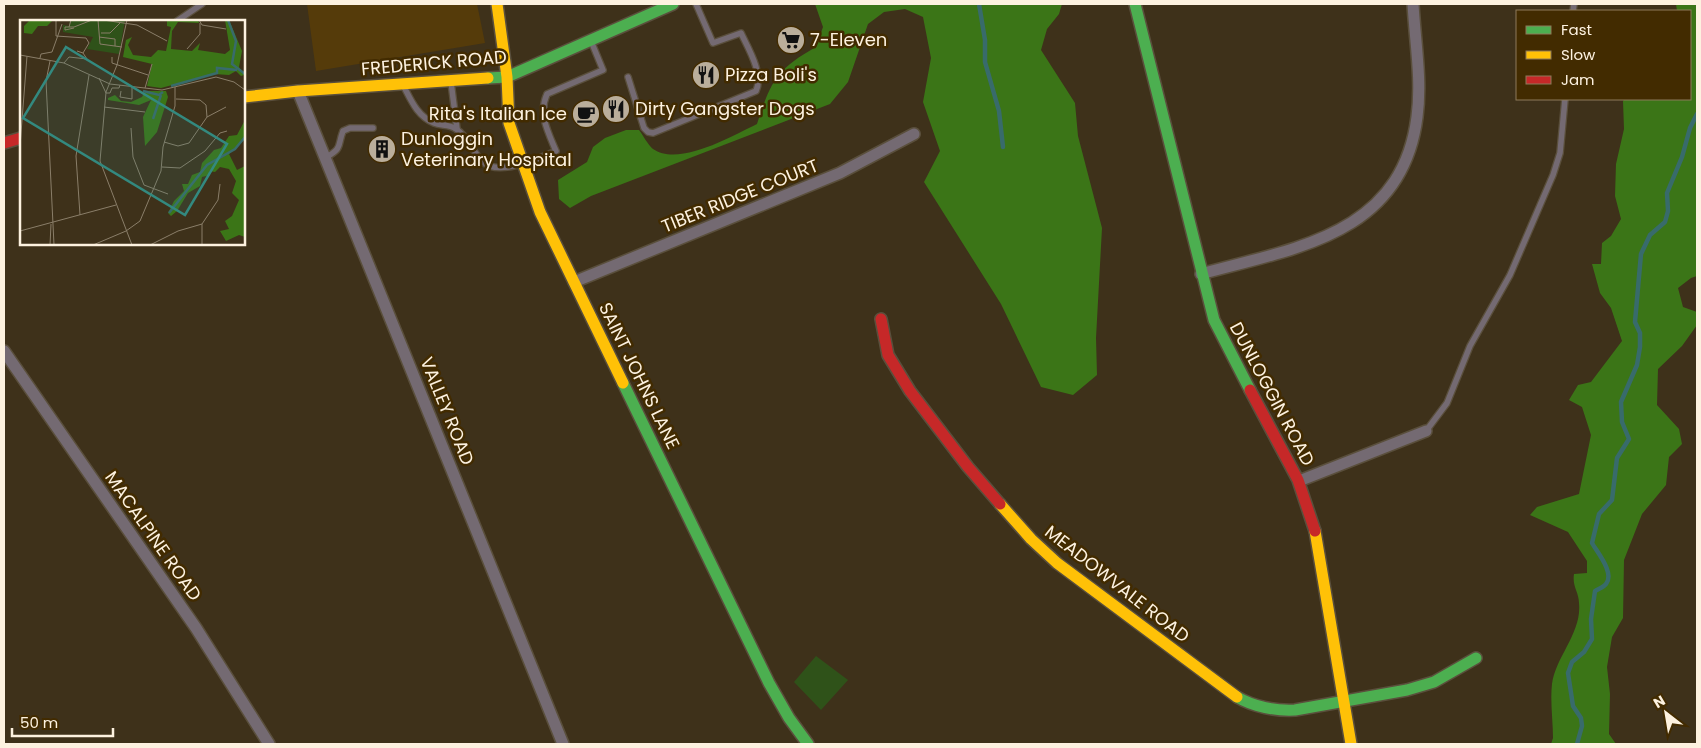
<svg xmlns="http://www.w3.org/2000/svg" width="1701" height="748" font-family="Poppins,sans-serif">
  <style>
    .built { fill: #553b0a }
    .green { fill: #2f5219 }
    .forest { fill: #3b7517 }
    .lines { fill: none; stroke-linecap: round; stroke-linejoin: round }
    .stream { stroke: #386b6b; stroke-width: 4.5 }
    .lane-casing { stroke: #5a4f3c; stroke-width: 8 }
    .street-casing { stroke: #5a4f3c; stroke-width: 14 }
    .fast-casing { stroke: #5a4f3c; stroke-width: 14 }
    .slow-casing { stroke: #5a4f3c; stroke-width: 14 }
    .jam-casing { stroke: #5a4f3c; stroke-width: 14 }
    .lane { stroke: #746a72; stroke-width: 5.5 }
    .street { stroke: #746a72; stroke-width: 11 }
    .fast { stroke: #4caf50; stroke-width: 11 }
    .slow { stroke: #ffc107; stroke-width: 11 }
    .jam { stroke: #c62828; stroke-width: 11 }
    .labels { text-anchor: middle; stroke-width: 5; stroke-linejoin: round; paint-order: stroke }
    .poi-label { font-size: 18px; fill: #fdf2e0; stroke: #422b00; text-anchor: start }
    .street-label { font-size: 18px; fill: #fdf2e0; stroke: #422b00 }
    .inset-river { fill: none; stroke: #386b6b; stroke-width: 2.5 }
    .inset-road { fill: none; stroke: #8a7e69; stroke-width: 1 }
    .view { fill: #33897f; fill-opacity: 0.15; stroke: #33897f; stroke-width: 2.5 }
    .inset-edge { fill: none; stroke: #fdf2e0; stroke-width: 2.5 }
  </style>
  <rect width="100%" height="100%" fill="#3e311a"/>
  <!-- built -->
  <path class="built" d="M307,4H477L485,43L316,71Z"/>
  <!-- green -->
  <path class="green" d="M816,656L848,680L821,710L794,682Z"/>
  <!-- forest -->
  <g class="forest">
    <path d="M815,4H1062L1059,14L1047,29L1041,50L1075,103L1078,136L1102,228L1096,338L1097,375L1073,395L1041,387L1001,304L924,182L940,151L923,102L931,58L923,17L905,9L884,12L868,24L848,82L830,104L591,196L570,208L559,199L558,180L587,162L593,147L605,138L626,130H639C643,135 648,145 653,149C679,167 732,136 757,124C771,82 775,70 816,47L823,27Z"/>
    <path d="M1676,4H1697V276L1691,278L1678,288L1683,307L1697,312V325L1682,346L1658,369L1657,405L1679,429L1682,444L1669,457L1666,485L1642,514L1624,560L1623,618L1612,637L1607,667L1610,694L1609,734L1616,744H1551L1553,738C1553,721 1550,701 1552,684C1556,656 1582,633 1579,603C1579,592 1572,587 1574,574L1587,573V561L1568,532L1530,515L1537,507L1579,494L1591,435L1582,407L1569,400L1578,385L1591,382L1622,341L1611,308L1600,293L1592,264H1601L1602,243L1611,236L1621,219L1615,196L1616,164L1624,129L1623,101L1625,99H1690V11H1677Z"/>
  </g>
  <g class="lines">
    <!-- stream -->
    <g class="stream">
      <path d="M979,4L985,40V62L999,111L1003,147"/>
      <path d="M1577,744L1582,726L1581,718L1573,706L1568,673L1572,662L1584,652L1592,639L1591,619L1595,591C1598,589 1604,587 1606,584C1615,573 1597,552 1592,543L1599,514L1612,500L1617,458L1629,439L1622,422L1621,402L1637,365L1640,347V333L1635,322L1641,254L1650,235L1665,222L1668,211L1667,193L1682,157L1690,128L1697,114"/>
    </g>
    <defs>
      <g id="lane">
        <path d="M1573,11L1574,4"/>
        <path d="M177,21L202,4"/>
        <path d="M628,77L644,128L648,132L653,133L756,91C764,74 748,48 741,33L713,43L696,4"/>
        <path d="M451,82L457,129"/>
        <path d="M403,85C411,100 417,116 434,123C441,126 449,124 456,129C469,137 472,152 483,162C499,177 539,158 556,151C548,132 538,114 547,94L603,70L591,41"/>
        <path d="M325,158C343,148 337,147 343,131L350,128H373"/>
        <path d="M1426,431L1447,403L1470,346L1510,275L1553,175L1560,153L1565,99"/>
      </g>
      <g id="street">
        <path d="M298,91L563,744"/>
        <path d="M1201,274C1295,248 1402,235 1417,117C1422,80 1415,41 1413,4"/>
        <path d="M574,282L840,173L914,134"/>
        <path d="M4,351L196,628L269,744"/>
        <path d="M1299,481L1426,431"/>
      </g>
      <g id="fast">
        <path d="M1135,4L1214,320L1250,390"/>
        <path d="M488,78L507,77L673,4"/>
        <path d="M623,383L769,683L789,718L808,744"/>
        <path d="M1237,697C1254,707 1276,711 1295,710L1407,690L1434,682L1476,658"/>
      </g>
      <g id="slow">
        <path d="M497,4L507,77L509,123L540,212L623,383"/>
        <path d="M244,97L298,91L488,78"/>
        <path d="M1000,504L1031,539L1057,563L1237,697"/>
        <path d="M1315,531L1351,744"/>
      </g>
      <g id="jam">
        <path d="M4,143L21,138"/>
        <path d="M881,319L888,355L910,391L968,467L1000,504"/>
        <path d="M1250,390L1298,480L1315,531"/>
      </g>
    </defs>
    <!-- lane casing -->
    <use href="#lane" class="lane-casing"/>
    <!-- street casing -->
    <use href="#street" class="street-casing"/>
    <!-- fast casing -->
    <use href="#fast" class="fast-casing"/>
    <!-- slow casing -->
    <use href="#slow" class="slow-casing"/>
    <!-- jam casing -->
    <use href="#jam" class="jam-casing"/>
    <!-- lane -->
    <use href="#lane" class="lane"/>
    <!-- street -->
    <use href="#street" class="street"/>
    <!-- fast -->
    <use href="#fast" class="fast"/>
    <!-- slow -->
    <use href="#slow" class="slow"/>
    <!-- jam -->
    <use href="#jam" class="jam"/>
  </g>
  <!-- icons -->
  <defs>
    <symbol id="supermarket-disc" viewBox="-11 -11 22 22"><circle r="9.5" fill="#baae9b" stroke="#422b00"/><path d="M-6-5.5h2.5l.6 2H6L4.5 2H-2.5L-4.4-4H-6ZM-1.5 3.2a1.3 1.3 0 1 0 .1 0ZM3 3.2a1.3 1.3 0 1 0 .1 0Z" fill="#111"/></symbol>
    <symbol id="restaurant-disc" viewBox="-11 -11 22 22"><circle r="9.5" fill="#baae9b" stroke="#422b00"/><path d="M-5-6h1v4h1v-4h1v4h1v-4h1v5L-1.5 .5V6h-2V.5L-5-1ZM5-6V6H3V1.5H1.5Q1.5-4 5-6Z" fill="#111"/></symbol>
    <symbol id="cafe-disc" viewBox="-11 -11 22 22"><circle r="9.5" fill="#baae9b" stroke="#422b00"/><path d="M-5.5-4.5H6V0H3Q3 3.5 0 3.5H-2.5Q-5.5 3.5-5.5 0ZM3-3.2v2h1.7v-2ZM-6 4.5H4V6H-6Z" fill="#111"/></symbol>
    <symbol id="building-disc" viewBox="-11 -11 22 22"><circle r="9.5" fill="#baae9b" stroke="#422b00"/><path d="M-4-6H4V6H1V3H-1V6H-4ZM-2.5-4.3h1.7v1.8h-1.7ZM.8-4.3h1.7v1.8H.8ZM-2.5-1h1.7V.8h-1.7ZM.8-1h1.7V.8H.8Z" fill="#111"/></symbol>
  </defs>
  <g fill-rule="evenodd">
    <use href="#supermarket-disc" x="775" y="24" width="32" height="32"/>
    <use href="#restaurant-disc" x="690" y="59" width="32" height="32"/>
    <use href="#restaurant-disc" x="600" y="93" width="32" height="32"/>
    <use href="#cafe-disc" x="570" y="98" width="32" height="32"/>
    <use href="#building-disc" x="366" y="133" width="32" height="32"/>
  </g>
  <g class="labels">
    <!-- poi labels -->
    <g class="poi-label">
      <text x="810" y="46">7-Eleven</text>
      <text x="725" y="81">Pizza Boli's</text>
      <text x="635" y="115">Dirty Gangster Dogs</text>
      <text x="567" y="120" text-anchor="end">Rita's Italian Ice</text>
      <text x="401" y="145">Dunloggin<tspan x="401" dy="21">Veterinary Hospital</tspan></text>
    </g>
    <!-- street labels -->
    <g class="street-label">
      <text transform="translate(434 63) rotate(-5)" y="6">FREDERICK ROAD</text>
      <text transform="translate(740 196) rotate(-22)" y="6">TIBER RIDGE COURT</text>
      <text transform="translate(639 376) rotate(64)" y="6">SAINT JOHNS LANE</text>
      <text transform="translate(1272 394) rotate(62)" y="6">DUNLOGGIN ROAD</text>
      <text transform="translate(447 411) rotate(68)" y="6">VALLEY ROAD</text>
      <text transform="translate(153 536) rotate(55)" y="6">MACALPINE ROAD</text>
      <text transform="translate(1117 584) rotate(38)" y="6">MEADOWVALE ROAD</text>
    </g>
  </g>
  <!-- overview -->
  <g transform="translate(20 20)">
    <rect width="225" height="225" fill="#3e311a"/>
    <path d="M50,0H105L99,34L67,29L73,17L43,12V5L49,6Z" fill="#2f5219"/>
    <path d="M33,0L27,6H18L12,14L4,13V6L9,1ZM147,0H178L179,3L158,2L152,11L151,29L172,31L180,23L178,30L205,34L210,30L205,0H209L222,31L219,47L224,55L221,56L216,51L209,55L194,54L141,68L127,66L132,44L103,37L106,20L112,17L108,25L113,35L131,37L138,30L146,31L151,7L147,6ZM125,71H146L148,77L137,112L125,126L123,97L131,80L119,85L88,80V78L95,75L101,81L111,82L122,77ZM225,100V119L209,134L217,150L225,146V217L219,215L206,221L200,211L209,209L205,201L212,196L219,180L212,173L216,161L209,149L200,147L195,152L189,151L190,155L182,157L180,166L168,173L157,191L151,196L148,193L154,181L164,171L162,164H168L172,155L180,152L182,143L194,130L201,128L209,116L217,115Z" fill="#3b7517"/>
    <path class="inset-river" d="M208,0L216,21L212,44L225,54M151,66L197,53V48L217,50M123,71L139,75L143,72M133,99L141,75M149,193L187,145L215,129L225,117"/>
    <path class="inset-road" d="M36,0V16M51,0L49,7H54L72,0M78,0L80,24L102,27M83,0L117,5L147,21M107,0L97,45L86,72L80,141L112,225M179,0L182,5L206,9M49,7H45V10L54,8M81,13H90L100,3M36,16L66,18L69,23L63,33M79,17L95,19V26M167,29L180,14V3M0,35L44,43L90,64L142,70L196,57L214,62L225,70M92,37V43L128,55M20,38L21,34L32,32L42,4M30,41L26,61L34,225M44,43L49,37L67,39L63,33L57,31M79,58L86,73H90L92,68H99L100,65M125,68L132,44M101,71L100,77L112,79V67M84,87L125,92M187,97L206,87M111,108L113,137L124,165L148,174M144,122L158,126L169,123L187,97L186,85L180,80L156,79M0,126L7,36M142,147L160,148L185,131L200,113L207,111M60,195L56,136L69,55M0,211L96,185M30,225L31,204M73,225L106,211L120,201L141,151L143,127L155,86V67M130,225L158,211L182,204L198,180L200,164M182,225V204"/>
    <path class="view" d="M46,27L207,124L165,195L3,98Z"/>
    <rect width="225" height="225" class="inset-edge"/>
  </g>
  <!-- border -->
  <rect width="1701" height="748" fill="none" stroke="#fdf2e0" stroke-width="10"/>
  <!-- legend -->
  <rect x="1516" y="10" width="175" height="90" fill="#422b00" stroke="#8d7b5a"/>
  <rect x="1526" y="26" width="25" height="8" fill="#4caf50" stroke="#8d7b5a"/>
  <text x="1561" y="35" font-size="15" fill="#fdf2e0">Fast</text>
  <rect x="1526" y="51" width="25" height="8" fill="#ffc107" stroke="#8d7b5a"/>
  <text x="1561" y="60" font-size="15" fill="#fdf2e0">Slow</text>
  <rect x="1526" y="76" width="25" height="8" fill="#c62828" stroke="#8d7b5a"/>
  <text x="1561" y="85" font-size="15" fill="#fdf2e0">Jam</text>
  <!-- north arrow -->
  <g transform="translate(1666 713) rotate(329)" stroke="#422b00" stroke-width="4" paint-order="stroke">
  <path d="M0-4L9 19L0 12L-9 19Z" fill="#fdf2e0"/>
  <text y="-8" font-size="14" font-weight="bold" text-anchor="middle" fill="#fdf2e0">N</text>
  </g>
  <!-- scale -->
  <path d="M12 728v8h101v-8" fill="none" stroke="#fdf2e0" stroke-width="2.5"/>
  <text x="20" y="728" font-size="15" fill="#fdf2e0" stroke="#422b00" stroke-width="4" paint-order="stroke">50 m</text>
</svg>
